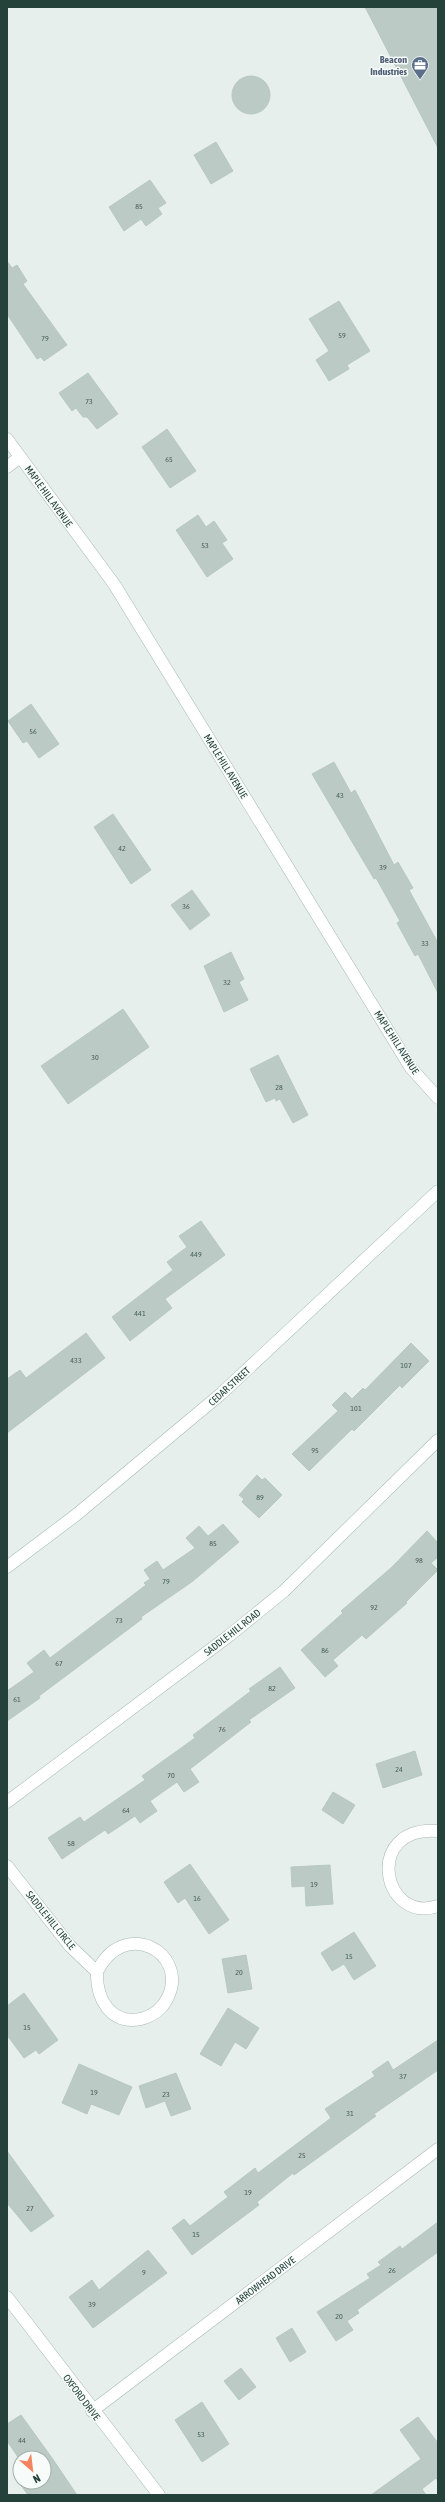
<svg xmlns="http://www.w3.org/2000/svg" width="445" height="2502" font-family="'Asap Condensed',sans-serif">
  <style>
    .building { fill: #bbcac4; stroke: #b8c9c2 }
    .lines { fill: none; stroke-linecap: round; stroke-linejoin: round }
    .minor-casing { stroke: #a8b8b2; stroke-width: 13 }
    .tertiary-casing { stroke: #a8b8b2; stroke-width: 13 }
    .secondary-casing { stroke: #a4bbb3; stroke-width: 13 }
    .minor { stroke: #fff; stroke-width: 12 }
    .tertiary { stroke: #fff; stroke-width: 12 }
    .secondary { stroke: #fff; stroke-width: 12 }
    .labels { text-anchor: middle; stroke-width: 3; stroke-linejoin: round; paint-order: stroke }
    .number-label { font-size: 8px; fill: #4a645c }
    .service-label { font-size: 10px; font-weight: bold; fill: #4e5e75; stroke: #f7fbf9; text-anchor: end }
    .street-label { font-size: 10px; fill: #24423a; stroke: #f7fbf9 }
  </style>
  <rect width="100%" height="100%" fill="#e6efeb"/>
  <!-- building -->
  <g class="building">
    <path d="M365,7H438V148Z"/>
    <circle cx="251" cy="95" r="19"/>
    <path d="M216,142L233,171L211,184L194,155Z"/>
    <path d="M150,180L166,203L158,208L162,214L146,226L141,219L124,231L109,207Z"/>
    <path d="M7,261L12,268L17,265L27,281L23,284L67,345L44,361L41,357L37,359L7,314Z"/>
    <path d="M339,301L370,351L347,365L349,369L329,381L316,360L329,351L309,319Z"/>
    <path d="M88,373L118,414L97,429L87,417H83L76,408L72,411L59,393Z"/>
    <path d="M167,429L196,471L170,488L142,447Z"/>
    <path d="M198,515L206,527L214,521L227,540L222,543L233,559L207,577L176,530Z"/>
    <path d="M31,704L59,744L39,758L27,741L23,743L8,721Z"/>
    <path d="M334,762L351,793L355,790L394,865L398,862L413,888L409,890L438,943V993L418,954L415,956L397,923L400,921L376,878L374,879L312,774Z"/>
    <path d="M113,814L151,870L131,884L94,827Z"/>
    <path d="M192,890L210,915L190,930L171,905Z"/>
    <path d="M231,952L244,979L239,982L248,1000L224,1012L204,966Z"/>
    <path d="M123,1009L149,1047L68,1104L41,1066Z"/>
    <path d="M278,1055L308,1115L293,1123L280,1099L276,1101L275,1098L266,1102L250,1069Z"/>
    <path d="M201,1221L225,1255L165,1299L172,1308L130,1341L112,1317L173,1270L167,1262L187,1247L179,1236Z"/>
    <path d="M86,1333L105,1358L7,1433V1379L20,1370L26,1378Z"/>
    <path d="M411,1343L429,1361L402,1388L400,1385L354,1431L352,1429L309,1471L292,1454L338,1411L332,1405L345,1392L352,1399L363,1388L365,1390Z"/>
    <path d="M257,1475L262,1480L265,1478L282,1495L259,1518L242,1502L244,1499L239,1495Z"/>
    <path d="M223,1524L239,1542L193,1581L141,1617L142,1619L39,1696L40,1698L7,1721V1691L34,1672L27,1663L44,1650L50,1658L146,1585L144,1583L150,1579L144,1570L157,1561L163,1570L195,1548L186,1538L199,1526L208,1536Z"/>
    <path d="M427,1531L438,1543V1557L431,1563L438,1570L406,1602L407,1603L366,1639L362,1635L333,1660L338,1666L325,1677L301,1650L343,1613L341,1611L392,1567Z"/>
    <path d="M280,1667L295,1688L249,1720L251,1722L190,1769L199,1782L184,1792L177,1782L150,1801L157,1811L140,1823L135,1816L108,1834L105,1830L62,1859L48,1838L80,1817L84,1822L145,1780L142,1776L195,1738L193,1735L251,1691L249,1689Z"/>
    <path d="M415,1751L422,1775L383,1788L376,1764Z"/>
    <path d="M333,1792L355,1805L343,1824L322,1810Z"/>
    <path d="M190,1864L229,1920L209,1934L185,1898L178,1903L164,1882Z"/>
    <path d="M330,1865L333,1904L306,1906L305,1886L292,1887L291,1867Z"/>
    <path d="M354,1932L376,1966L354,1980L344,1964L332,1971L321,1953Z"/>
    <path d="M246,1955L252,1989L228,1993L222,1959Z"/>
    <path d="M24,1993L58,2040L39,2054L36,2050L24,2058L7,2035V2006Z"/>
    <path d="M228,2008L259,2028L246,2049L235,2042L221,2066L200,2054Z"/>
    <path d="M438,2040V2070L374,2114L376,2116L294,2175L293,2173L257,2202L259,2205L192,2255L172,2228L184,2219L190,2226L228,2197L224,2192L255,2168L258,2173L331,2118L325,2109L375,2076L372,2072L388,2061L393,2070Z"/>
    <path d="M79,2064L132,2087L119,2115L91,2104L87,2114L62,2103Z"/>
    <path d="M176,2073L191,2109L171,2116L165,2101L146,2108L139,2086Z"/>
    <path d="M7,2151L54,2216L31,2232L7,2203Z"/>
    <path d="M438,2222V2252L357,2310L359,2313L347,2321L353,2330L336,2341L317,2312L370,2278L367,2274L381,2265L378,2262L400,2246L402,2249Z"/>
    <path d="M148,2250L167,2273L93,2328L69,2297L92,2280L99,2290Z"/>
    <path d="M292,2328L306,2352L290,2362L276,2338Z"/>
    <path d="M241,2368L256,2387L239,2400L224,2381Z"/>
    <path d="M202,2402L229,2444L202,2462L175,2420Z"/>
    <path d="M21,2415L52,2458L77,2495H28L18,2481L44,2482V2458H20V2460L7,2441V2424Z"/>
    <path d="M418,2417L438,2443V2481L436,2478L422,2489L426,2495H371L421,2459L400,2430Z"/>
  </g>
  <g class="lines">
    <defs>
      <g id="minor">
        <path d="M7,467L20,457"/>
        <path d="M7,1802L230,1635L284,1591L438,1440"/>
        <path d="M438,1831C363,1825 382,1925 438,1906"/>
        <path d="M7,1866L70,1946L97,1972C96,1998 110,2025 141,2019C153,2016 163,2008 168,1997C189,1952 123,1917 97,1972"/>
        <path d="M7,2297L159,2495"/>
        <path d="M92,2411L438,2149"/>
      </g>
      <path id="tertiary" d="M7,439L114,584L411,1068L438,1098"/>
      <path id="secondary" d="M7,1567L76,1515L222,1393L438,1191"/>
    </defs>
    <!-- minor casing -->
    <use href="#minor" class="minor-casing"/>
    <!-- tertiary casing -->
    <use href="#tertiary" class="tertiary-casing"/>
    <!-- secondary casing -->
    <use href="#secondary" class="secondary-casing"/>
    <!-- minor -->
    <use href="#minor" class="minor"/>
    <!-- tertiary -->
    <use href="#tertiary" class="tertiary"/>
    <!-- secondary -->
    <use href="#secondary" class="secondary"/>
  </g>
  <!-- icons -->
  <defs>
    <symbol id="office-pin" viewBox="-11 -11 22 30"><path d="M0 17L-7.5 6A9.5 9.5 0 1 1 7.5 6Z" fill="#5c6f8a" stroke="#f7fbf9"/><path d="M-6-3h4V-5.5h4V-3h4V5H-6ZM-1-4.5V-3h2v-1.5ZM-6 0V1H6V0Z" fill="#fff"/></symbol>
  </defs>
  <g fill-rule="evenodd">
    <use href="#office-pin" x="410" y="55" width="20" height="27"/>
  </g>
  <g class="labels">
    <!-- number labels -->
    <g class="number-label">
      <text x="139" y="209">85</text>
      <text x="342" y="338">59</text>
      <text x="45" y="341">79</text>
      <text x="89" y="404">73</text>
      <text x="169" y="462">65</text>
      <text x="205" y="548">53</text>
      <text x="33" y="734">56</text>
      <text x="340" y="798">43</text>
      <text x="122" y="851">42</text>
      <text x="383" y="870">39</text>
      <text x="186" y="909">36</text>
      <text x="425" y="946">33</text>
      <text x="227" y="985">32</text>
      <text x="95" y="1060">30</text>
      <text x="279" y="1090">28</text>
      <text x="196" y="1257">449</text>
      <text x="140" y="1316">441</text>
      <text x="76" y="1363">433</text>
      <text x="406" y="1368">107</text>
      <text x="356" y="1411">101</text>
      <text x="315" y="1453">95</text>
      <text x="260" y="1500">89</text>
      <text x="213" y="1546">85</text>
      <text x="419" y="1563">98</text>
      <text x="166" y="1584">79</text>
      <text x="374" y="1610">92</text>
      <text x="119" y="1623">73</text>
      <text x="325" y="1653">86</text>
      <text x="59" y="1666">67</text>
      <text x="272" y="1691">82</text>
      <text x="17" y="1702">61</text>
      <text x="222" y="1732">76</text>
      <text x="399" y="1772">24</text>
      <text x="171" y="1778">70</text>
      <text x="126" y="1813">64</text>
      <text x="71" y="1846">58</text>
      <text x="314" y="1887">19</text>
      <text x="197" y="1901">16</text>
      <text x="349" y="1959">15</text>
      <text x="239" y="1975">20</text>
      <text x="27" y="2030">15</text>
      <text x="403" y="2079">37</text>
      <text x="94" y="2095">19</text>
      <text x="166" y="2097">23</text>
      <text x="350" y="2116">31</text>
      <text x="302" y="2158">25</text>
      <text x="248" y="2195">19</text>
      <text x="30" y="2211">27</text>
      <text x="196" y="2237">15</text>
      <text x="392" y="2273">26</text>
      <text x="144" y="2275">9</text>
      <text x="92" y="2307">39</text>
      <text x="339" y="2319">20</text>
      <text x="201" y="2437">53</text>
      <text x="22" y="2443">44</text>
    </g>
    <!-- service labels -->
    <g class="service-label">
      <text x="407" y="63">Beacon<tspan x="407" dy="12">Industries</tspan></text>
    </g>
    <!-- street labels -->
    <g class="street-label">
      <text transform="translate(49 496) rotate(54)" y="4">MAPLE HILL AVENUE</text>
      <text transform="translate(226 766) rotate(58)" y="4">MAPLE HILL AVENUE</text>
      <text transform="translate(397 1042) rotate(57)" y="4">MAPLE HILL AVENUE</text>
      <text transform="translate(229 1386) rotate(-42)" y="4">CEDAR STREET</text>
      <text transform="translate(232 1632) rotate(-38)" y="4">SADDLE HILL ROAD</text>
      <text transform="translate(51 1920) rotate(51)" y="4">SADDLE HILL CIRCLE</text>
      <text transform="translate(265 2280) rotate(-37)" y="4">ARROWHEAD DRIVE</text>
      <text transform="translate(82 2397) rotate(53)" y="4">OXFORD DRIVE</text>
    </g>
  </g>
  <!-- border -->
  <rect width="445" height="2502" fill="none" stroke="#24423a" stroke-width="16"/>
  <!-- north arrow -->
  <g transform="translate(32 2470) rotate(152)"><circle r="19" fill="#f7fbf9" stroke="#a3b1ad"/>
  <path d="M0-3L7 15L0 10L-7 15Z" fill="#f4845f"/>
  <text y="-6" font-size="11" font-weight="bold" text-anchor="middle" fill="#24423a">N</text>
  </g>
</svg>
